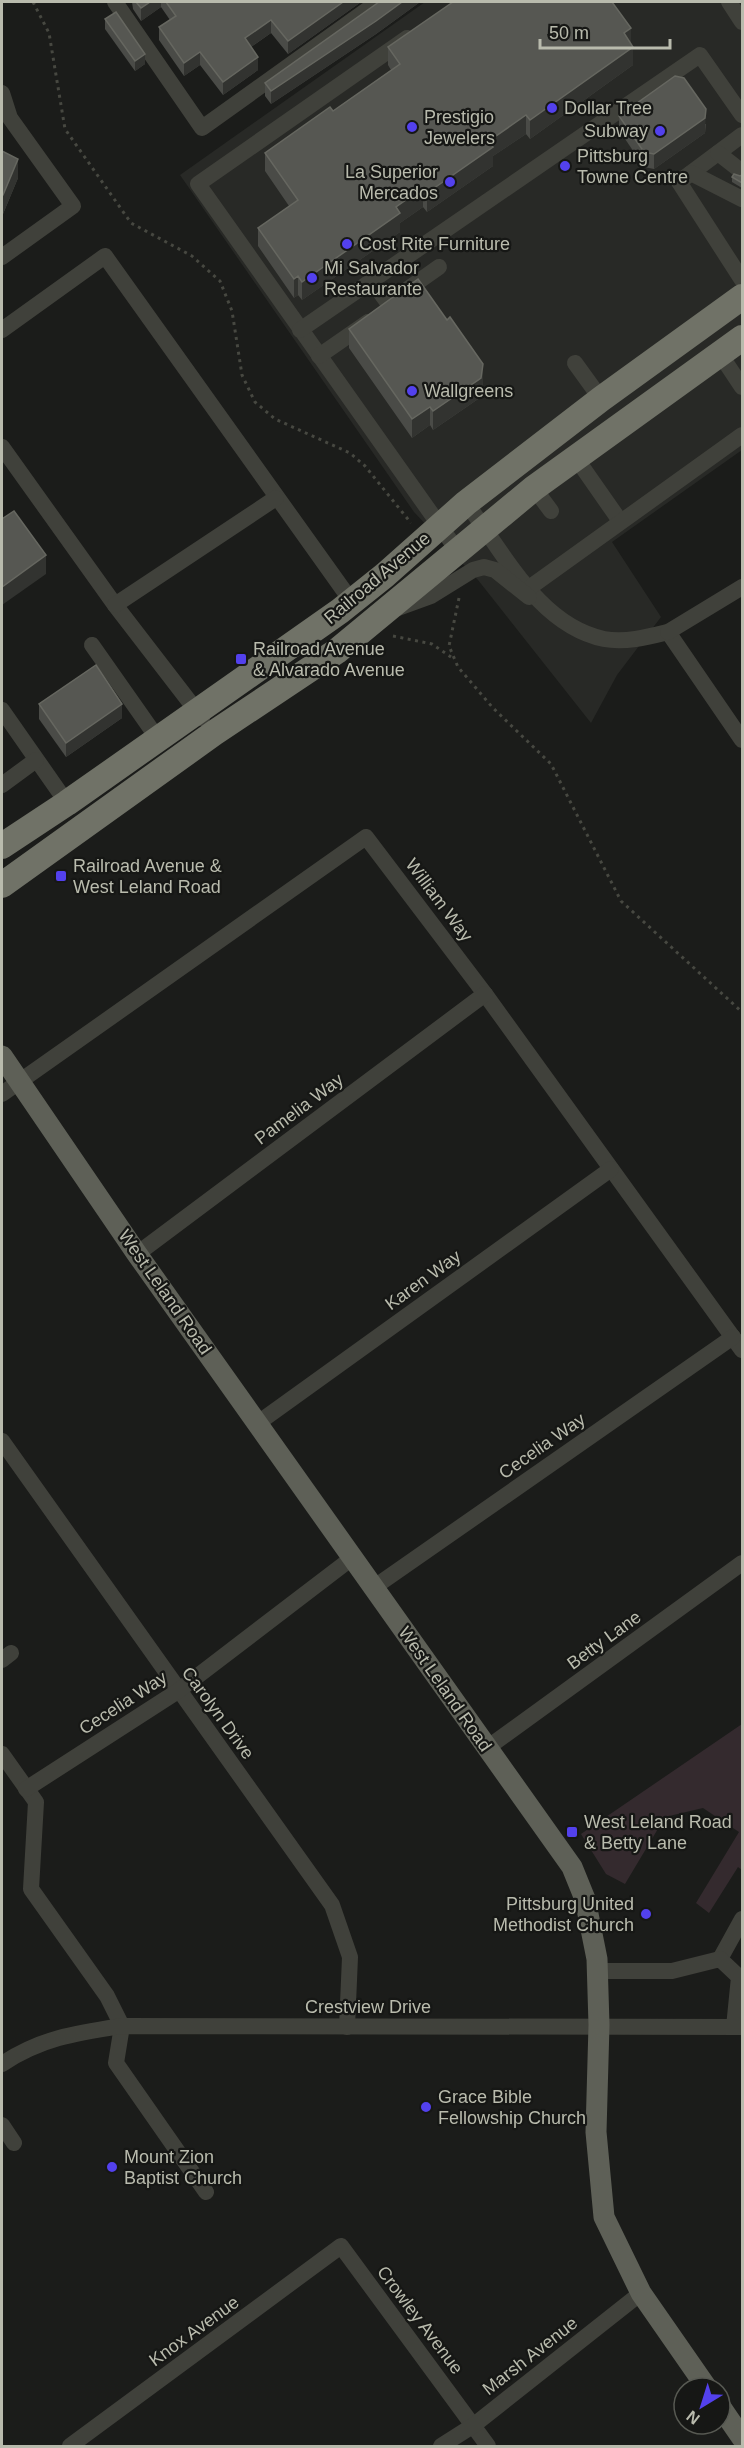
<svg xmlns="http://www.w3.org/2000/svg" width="744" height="2448" font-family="Arial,sans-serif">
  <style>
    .built { fill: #282926 }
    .green { fill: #342a2e }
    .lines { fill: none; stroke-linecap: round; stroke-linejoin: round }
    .path { stroke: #474841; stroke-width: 3; stroke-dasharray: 3 4.5; stroke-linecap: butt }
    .minor { stroke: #40413b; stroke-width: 16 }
    .major { stroke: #5e6057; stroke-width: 21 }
    .highway { stroke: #707267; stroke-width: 26 }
    .wall { fill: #4a4b47 }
    .shaded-wall { fill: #323330 }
    .building { fill: #565752; stroke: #666760; stroke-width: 1.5 }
    .poi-dot { fill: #5341ed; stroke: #161715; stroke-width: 2 }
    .labels { text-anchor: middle; stroke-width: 4.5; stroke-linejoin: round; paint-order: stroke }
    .poi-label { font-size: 18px; fill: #b9bbad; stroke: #161715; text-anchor: start }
    .street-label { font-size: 18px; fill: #b9bbad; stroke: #161715 }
  </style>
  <rect width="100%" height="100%" fill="#1b1c1a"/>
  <!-- built -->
  <path class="built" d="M425,2H742V450L612,542L661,617L617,675L591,723L478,580L414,512L180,175Z"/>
  <!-- green -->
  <path class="green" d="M742,1724V1870L738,1867L709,1913L696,1903L739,1832L703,1808L665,1817L625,1884L606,1874L581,1834Z"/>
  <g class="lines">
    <!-- path -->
    <g class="path">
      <path d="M33,2L49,33L65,129L131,223L192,256L220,281L232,311L242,375L255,402L275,419L350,453L365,466L411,523"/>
      <path d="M459,598L449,646L458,667L493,708L551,764L621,901L742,1012"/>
      <path d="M393,636L432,644L451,657"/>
    </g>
    <!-- minor -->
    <g class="minor">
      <path d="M115,2L202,128L378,2"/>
      <path d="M729,2L742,22"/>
      <path d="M407,38L198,184L457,550"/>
      <path d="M2,93L10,118L73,206L2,257"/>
      <path d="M742,135L679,182L742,280"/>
      <path d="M718,153L741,171"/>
      <path d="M691,173L742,199"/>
      <path d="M372,281L388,303L439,267"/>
      <path d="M2,330L105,256L352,602"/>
      <path d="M300,330L700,55L742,115"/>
      <path d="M720,354L742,387"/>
      <path d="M319,356L368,322"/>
      <path d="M575,363L601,399"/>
      <path d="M2,447L115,605L202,718"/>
      <path d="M576,458L620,521"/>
      <path d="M534,488L551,511"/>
      <path d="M466,503C504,552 538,625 604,639C625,643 648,637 668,632L742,740"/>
      <path d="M529,588L742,435"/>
      <path d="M115,605L276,498"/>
      <path d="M398,608L431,596L473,570L484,567L495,570L529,597"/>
      <path d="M668,632L742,587"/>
      <path d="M92,645L158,739"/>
      <path d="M2,710L67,803"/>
      <path d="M2,785L36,760"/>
      <path d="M2,1094L366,837L485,994L742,1350"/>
      <path d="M137,1254L485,994"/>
      <path d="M258,1423L611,1169"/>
      <path d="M2,1441L332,1905L350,1957L347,2027"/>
      <path d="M373,1588L733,1337"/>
      <path d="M2,1660L11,1653"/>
      <path d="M487,1748L742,1563"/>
      <path d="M2,1754L36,1802L31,1889L107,1996L122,2026L116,2063L206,2192"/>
      <path d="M26,1789L178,1691L352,1558"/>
      <path d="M720,1959L742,1919"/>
      <path d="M597,1971H672L720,1959L739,1977L734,2027"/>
      <path d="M2,2064C41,2038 76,2033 122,2026L742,2027"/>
      <path d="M2,2125L14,2143"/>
      <path d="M70,2446L341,2246L488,2446"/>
      <path d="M441,2446L474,2425L641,2293"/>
    </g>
    <!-- major -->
    <g class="major">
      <path d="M2,1056L137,1254L572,1867L585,1899L597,1959L599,2025L596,2132L604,2217L641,2293L707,2388"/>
      <path d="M720,2406L742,2438"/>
    </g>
    <!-- highway -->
    <g class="highway">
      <path d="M2,846L67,803L340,611L385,575L466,503L601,399L742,297"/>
      <path d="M2,885L214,733L337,651L534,488L742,338"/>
    </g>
  </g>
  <!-- wall -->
  <g class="wall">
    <path d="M132,2H361L288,54L271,33L251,47L258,70L223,95L200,65L184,76L159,40V27L170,20L161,7L141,21L133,9Z"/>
    <path d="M379,2H420L376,34L271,104L265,96V83Z"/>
    <path d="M105,19L145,64L135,71L105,29Z"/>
    <path d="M631,43L633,65L530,139L526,134L493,156V166L427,212L423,207L400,223V232L302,300L298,295L294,298L258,246V228L289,206L265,171V153L333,111L391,70L388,65V47Z"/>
    <path d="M619,116L706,124L705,133L654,169L644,167L619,130Z"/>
    <path d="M2,135L3,152L18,178L3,214L2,213Z"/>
    <path d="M742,175V188L732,182V177Z"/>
    <path d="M349,329L483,382L481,397L433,430L430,425L412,438L349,348Z"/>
    <path d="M39,704L122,718L66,757L39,719Z"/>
  </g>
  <!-- shaded-wall -->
  <g class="shaded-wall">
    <path d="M150,2H161V7L141,21V8Z"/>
    <path d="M343,2H361L288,54V41Z"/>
    <path d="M402,2H420L376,34L271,104V91Z"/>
    <path d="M271,20V33L245,51V38Z"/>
    <path d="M631,28V47L624,33Z"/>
    <path d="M633,47V65L530,139V120Z"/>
    <path d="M200,52V65L184,76V63Z"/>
    <path d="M145,54V64L135,71V61Z"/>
    <path d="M258,57V70L223,95V82Z"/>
    <path d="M706,109L705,133L654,169V154Z"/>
    <path d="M526,115V134L493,156V166L427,212V193L489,141Z"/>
    <path d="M3,136V154L2,158V139Z"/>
    <path d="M18,159V178L3,214V195Z"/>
    <path d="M423,188V207L400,223V232L302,300V282L396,207Z"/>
    <path d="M298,276V295L294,298V279Z"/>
    <path d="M483,364V382L481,397L433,430V411Z"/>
    <path d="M430,407V425L412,438V419Z"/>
    <path d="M46,555V574L2,605V587Z"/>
    <path d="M122,704V718L66,757V743Z"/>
    <path d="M3,753V772H2V754Z"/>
  </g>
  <!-- building -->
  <g class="building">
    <path d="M136,2H150L141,8Z"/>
    <path d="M166,2H343L288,41L271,20L245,38L258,57L223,82L200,52L184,63L159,27L176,16Z"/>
    <path d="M379,2H402L376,21L271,91L265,83Z"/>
    <path d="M453,2H612L631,28L624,33L633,47L530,120L526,115L489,141L493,147L427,193L423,188L396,207L400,213L302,282L298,276L294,279L258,228L298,200L265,153L330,107L333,111L400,64L388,47Z"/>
    <path d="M116,12L145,54L135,61L105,19Z"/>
    <path d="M675,76L684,78L706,109L705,118L654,154L644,152L619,116Z"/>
    <path d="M2,151L18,159L3,195H2Z"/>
    <path d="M734,174L740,176L742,175V183L732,177Z"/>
    <path d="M418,279L447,320L450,317L483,364L481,378L433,411L430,407L412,419L349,329Z"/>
    <path d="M14,511L46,555L2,587V519Z"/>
    <path d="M96,665L122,704L66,743L39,704Z"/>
  </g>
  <!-- markers -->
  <g class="poi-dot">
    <circle cx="552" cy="108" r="6"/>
    <circle cx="412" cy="127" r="6"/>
    <circle cx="660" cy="131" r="6"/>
    <circle cx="565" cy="166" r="6"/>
    <circle cx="450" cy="182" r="6"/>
    <circle cx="347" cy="244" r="6"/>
    <circle cx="312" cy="278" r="6"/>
    <circle cx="412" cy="391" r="6"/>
    <rect x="235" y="653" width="12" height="12" rx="3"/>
    <rect x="55" y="870" width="12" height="12" rx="3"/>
    <rect x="566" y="1826" width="12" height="12" rx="3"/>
    <circle cx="646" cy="1914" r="6"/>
    <circle cx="426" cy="2107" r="6"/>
    <circle cx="112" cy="2167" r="6"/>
  </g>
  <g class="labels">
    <!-- poi labels -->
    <g class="poi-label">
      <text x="564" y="114">Dollar Tree</text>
      <text x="424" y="123">Prestigio<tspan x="424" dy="21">Jewelers</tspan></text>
      <text x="648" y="137" text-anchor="end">Subway</text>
      <text x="577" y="162">Pittsburg<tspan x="577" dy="21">Towne Centre</tspan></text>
      <text x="438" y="178" text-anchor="end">La Superior<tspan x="438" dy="21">Mercados</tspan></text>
      <text x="359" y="250">Cost Rite Furniture</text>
      <text x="324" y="274">Mi Salvador<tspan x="324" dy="21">Restaurante</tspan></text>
      <text x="424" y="397">Wallgreens</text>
      <text x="253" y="655">Railroad Avenue<tspan x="253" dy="21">&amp; Alvarado Avenue</tspan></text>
      <text x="73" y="872">Railroad Avenue &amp;<tspan x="73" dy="21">West Leland Road</tspan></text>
      <text x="584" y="1828">West Leland Road<tspan x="584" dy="21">&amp; Betty Lane</tspan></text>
      <text x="634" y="1910" text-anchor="end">Pittsburg United<tspan x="634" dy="21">Methodist Church</tspan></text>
      <text x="438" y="2103">Grace Bible<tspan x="438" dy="21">Fellowship Church</tspan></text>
      <text x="124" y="2163">Mount Zion<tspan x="124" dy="21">Baptist Church</tspan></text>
    </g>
    <!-- street labels -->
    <g class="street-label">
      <text transform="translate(377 578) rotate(-40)" y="6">Railroad Avenue</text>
      <text transform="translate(439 900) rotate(53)" y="6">William Way</text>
      <text transform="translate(299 1109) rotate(-37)" y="6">Pamelia Way</text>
      <text transform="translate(423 1280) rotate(-36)" y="6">Karen Way</text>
      <text transform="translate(165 1292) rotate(55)" y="6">West Leland Road</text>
      <text transform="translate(542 1446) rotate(-35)" y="6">Cecelia Way</text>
      <text transform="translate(604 1640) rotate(-36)" y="6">Betty Lane</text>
      <text transform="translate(445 1689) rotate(55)" y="6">West Leland Road</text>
      <text transform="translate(123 1703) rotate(-33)" y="6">Cecelia Way</text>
      <text transform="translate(218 1713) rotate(54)" y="6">Carolyn Drive</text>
      <text x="368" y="2013">Crestview Drive</text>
      <text transform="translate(420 2320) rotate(53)" y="6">Crowley Avenue</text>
      <text transform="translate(194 2331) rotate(-36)" y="6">Knox Avenue</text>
      <text transform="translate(530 2356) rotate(-38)" y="6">Marsh Avenue</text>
    </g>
  </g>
  <!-- border -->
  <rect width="744" height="2448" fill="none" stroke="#b9bbad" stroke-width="6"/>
  <!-- north arrow -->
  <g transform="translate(702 2406) rotate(218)"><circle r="28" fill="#161715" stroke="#575952" stroke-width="1.5"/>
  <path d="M0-4.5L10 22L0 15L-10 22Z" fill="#5341ed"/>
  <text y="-9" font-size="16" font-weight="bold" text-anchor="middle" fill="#b9bbad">N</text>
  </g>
  <!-- scale -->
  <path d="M540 39v9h130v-9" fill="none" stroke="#b9bbad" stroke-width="3"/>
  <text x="549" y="39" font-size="18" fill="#b9bbad" stroke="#161715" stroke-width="4.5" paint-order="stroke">50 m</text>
</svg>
